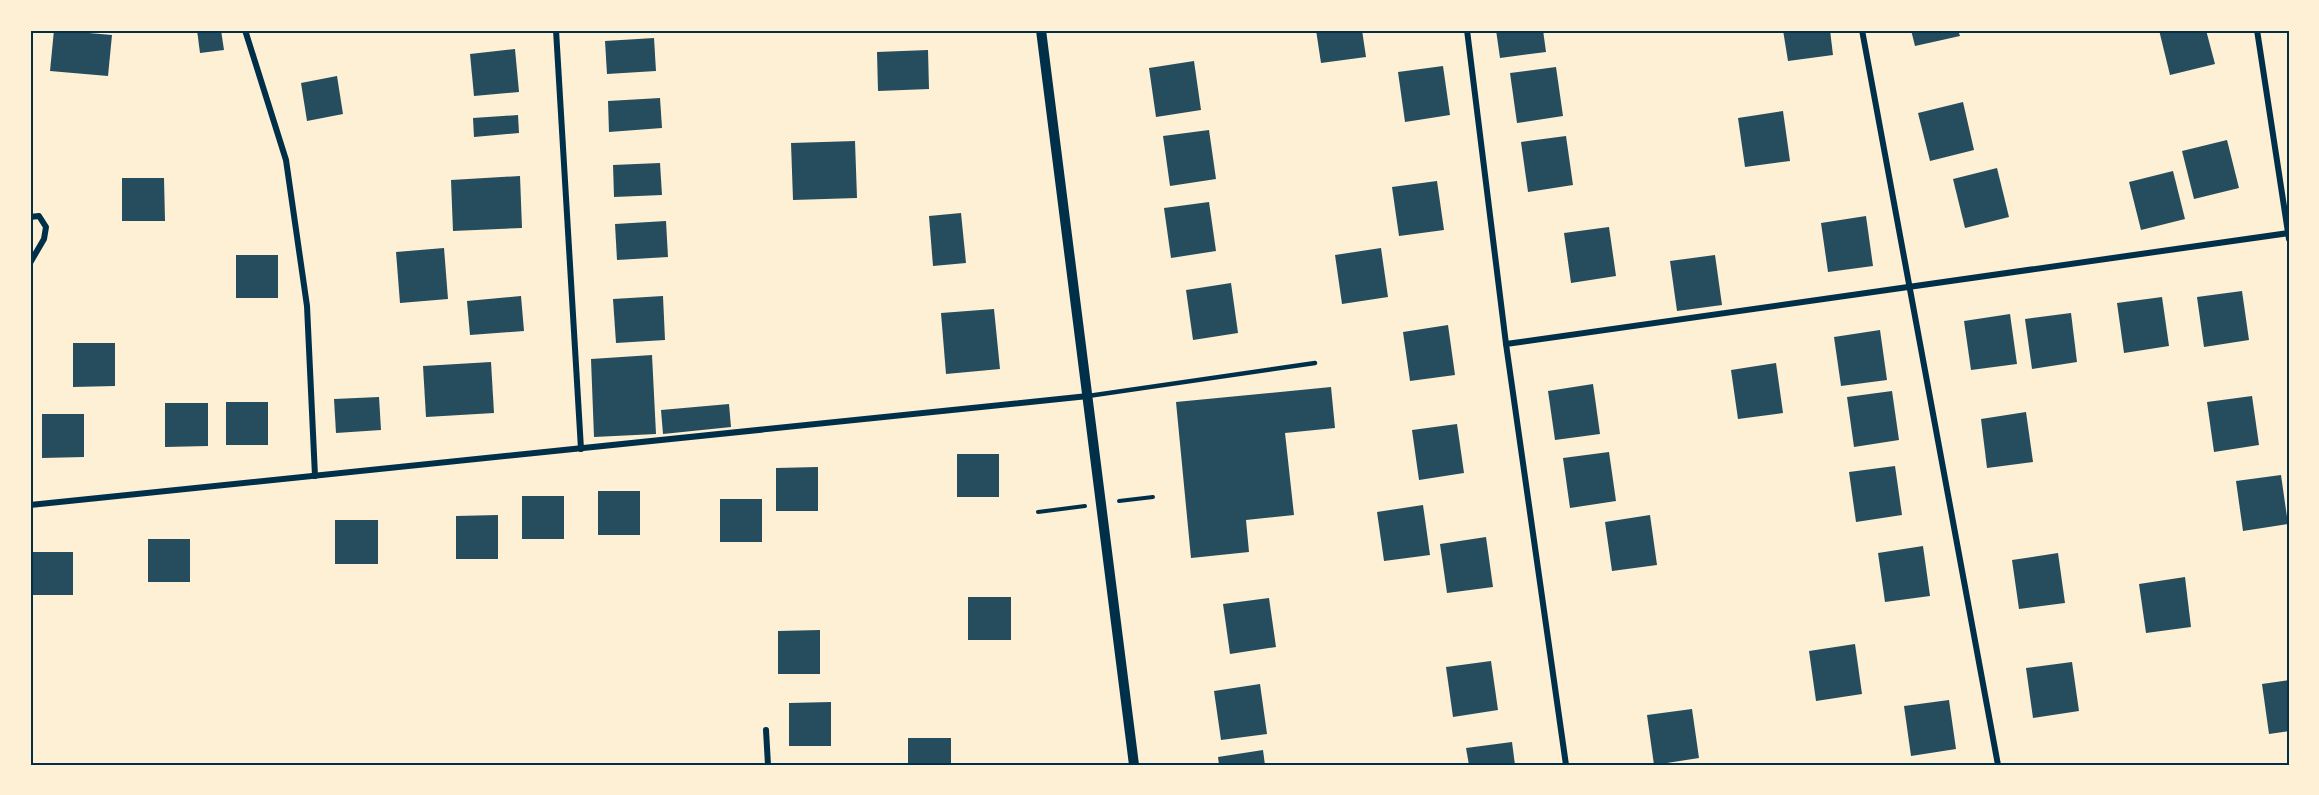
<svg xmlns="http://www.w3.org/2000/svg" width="2319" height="795" font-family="Raleway,sans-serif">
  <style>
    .building { fill: #264d5e }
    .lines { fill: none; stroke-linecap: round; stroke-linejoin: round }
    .path { stroke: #003049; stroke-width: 4 }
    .service { stroke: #003049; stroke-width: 4.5 }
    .minor { stroke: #003049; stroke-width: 6 }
    .tertiary { stroke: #003049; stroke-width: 10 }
    .neatline { fill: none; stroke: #003049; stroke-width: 2 }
  </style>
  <rect width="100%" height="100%" fill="#fdf0d5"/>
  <!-- building -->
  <g class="building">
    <path d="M54,30L112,35L108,76L50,71Z"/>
    <path d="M197,30H221L224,50L200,53Z"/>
    <path d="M1316,30H1362L1366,57L1321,63Z"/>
    <path d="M1496,30H1543L1546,52L1500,58Z"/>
    <path d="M1783,30H1830L1833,55L1788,61Z"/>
    <path d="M1911,30H1958L1960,36L1915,46Z"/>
    <path d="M2159,30H2206L2215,64L2170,75Z"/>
    <path d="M654,38L656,71L607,74L605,41Z"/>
    <path d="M515,49L519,92L474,96L470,54Z"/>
    <path d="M928,50L929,89L878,91L877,52Z"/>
    <path d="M1194,61L1201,110L1156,117L1149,68Z"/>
    <path d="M1443,66L1450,115L1405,122L1398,72Z"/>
    <path d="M1556,67L1563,116L1517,123L1510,73Z"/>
    <path d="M337,76L343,114L307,121L301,83Z"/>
    <path d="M660,98L662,128L609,132L608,101Z"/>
    <path d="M1963,102L1974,150L1930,161L1918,113Z"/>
    <path d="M1783,111L1790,161L1745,167L1738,118Z"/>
    <path d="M518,115L519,133L474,137L473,118Z"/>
    <path d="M1209,130L1216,179L1170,186L1163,136Z"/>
    <path d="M1566,136L1573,185L1528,192L1521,142Z"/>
    <path d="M2227,140L2239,188L2194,199L2182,151Z"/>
    <path d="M855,141L857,198L793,200L791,143Z"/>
    <path d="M660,163L662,195L614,197L613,165Z"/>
    <path d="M1997,168L2009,217L1965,228L1953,179Z"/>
    <path d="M2173,171L2185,219L2141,230L2129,182Z"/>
    <path d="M520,176L522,228L453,231L451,180Z"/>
    <path d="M122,178H164L165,221H122Z"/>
    <path d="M1437,181L1444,230L1399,236L1392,187Z"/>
    <path d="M1209,202L1216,251L1171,258L1164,208Z"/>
    <path d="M961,213L966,263L933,266L929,216Z"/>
    <path d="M1866,216L1873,266L1828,272L1821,223Z"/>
    <path d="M666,221L668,257L617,260L615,224Z"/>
    <path d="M1609,227L1616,276L1571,283L1564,233Z"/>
    <path d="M444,248L448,299L400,303L396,252Z"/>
    <path d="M1381,248L1388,297L1342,304L1335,255Z"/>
    <rect x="236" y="255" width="42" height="43"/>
    <path d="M1715,255L1722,305L1677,311L1670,261Z"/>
    <path d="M1231,283L1238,333L1193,340L1186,290Z"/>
    <path d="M2242,291L2249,340L2204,347L2197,297Z"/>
    <path d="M521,296L524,331L470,335L467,301Z"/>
    <path d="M663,296L665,340L616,343L613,299Z"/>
    <path d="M2162,297L2169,346L2124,353L2117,303Z"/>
    <path d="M994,309L1000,369L946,374L941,313Z"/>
    <path d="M2071,313L2077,362L2032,369L2025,319Z"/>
    <path d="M2010,314L2017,364L1971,370L1964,321Z"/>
    <path d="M1448,325L1455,375L1410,381L1403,332Z"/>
    <path d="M1880,330L1887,380L1841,386L1834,337Z"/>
    <path d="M73,343H115V386L73,387Z"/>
    <path d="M652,355L656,434L594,437L591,359Z"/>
    <path d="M491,362L494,413L426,417L423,366Z"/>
    <path d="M1776,363L1783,413L1738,419L1731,370Z"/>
    <path d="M1593,384L1600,434L1555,440L1548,391Z"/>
    <path d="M1331,387L1335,428L1285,433L1294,515L1246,520L1249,552L1191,558L1176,402Z"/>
    <path d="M1892,391L1899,440L1854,447L1847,397Z"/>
    <path d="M2252,396L2259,445L2214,452L2207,402Z"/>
    <path d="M379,397L381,430L336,433L334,399Z"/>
    <rect x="226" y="402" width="42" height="43"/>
    <path d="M165,403H208V446L165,447Z"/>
    <path d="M729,404L731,427L663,434L661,410Z"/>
    <path d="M2026,412L2033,462L1987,468L1981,419Z"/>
    <path d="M42,414H84V457L42,458Z"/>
    <path d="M1457,424L1464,473L1419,480L1412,430Z"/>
    <path d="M1609,452L1616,501L1570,508L1563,458Z"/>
    <rect x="957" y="454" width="42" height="43"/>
    <path d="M1895,466L1902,515L1856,522L1849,472Z"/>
    <path d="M818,467V511H776V468Z"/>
    <path d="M2281,475L2288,524L2243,531L2236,481Z"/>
    <rect x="598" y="491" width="42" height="44"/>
    <rect x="522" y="496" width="42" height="43"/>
    <rect x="720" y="499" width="42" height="43"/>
    <path d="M1423,505L1430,555L1384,561L1377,512Z"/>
    <path d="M498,515V559H456V516Z"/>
    <path d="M1650,515L1657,565L1612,571L1605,522Z"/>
    <rect x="335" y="520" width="43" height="44"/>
    <path d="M1486,537L1493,587L1447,593L1440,544Z"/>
    <rect x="148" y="539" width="42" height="43"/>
    <path d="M1923,546L1930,596L1885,602L1878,553Z"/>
    <rect x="31" y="552" width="42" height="43"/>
    <path d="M2058,553L2065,603L2019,609L2012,560Z"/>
    <path d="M2185,577L2191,627L2146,633L2139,584Z"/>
    <rect x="968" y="597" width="43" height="43"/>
    <path d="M1269,598L1276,647L1230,654L1223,604Z"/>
    <path d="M820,630V674H778V631Z"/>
    <path d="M1855,644L1862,694L1816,701L1809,651Z"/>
    <path d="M1491,661L1498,710L1453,717L1446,667Z"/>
    <path d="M2072,662L2079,711L2033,718L2026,668Z"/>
    <path d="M2289,680V731L2269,734L2262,684Z"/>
    <path d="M1260,684L1267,734L1221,740L1214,691Z"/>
    <path d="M1949,700L1956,749L1911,756L1904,706Z"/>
    <path d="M831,702V746H789V703Z"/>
    <path d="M1692,709L1699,758L1654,765L1647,715Z"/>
    <rect x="908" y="738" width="43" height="27"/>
    <path d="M1512,742L1515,765H1469L1466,748Z"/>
    <path d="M1263,750L1265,765H1219L1218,757Z"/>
  </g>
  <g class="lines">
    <!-- path -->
    <g class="path">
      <path d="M1119,501L1153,497"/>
      <path d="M1038,512L1085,506"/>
    </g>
    <!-- service -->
    <path class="service" d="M1088,396L1315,363"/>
    <!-- minor -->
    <g class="minor">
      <path d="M245,30L286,160L307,306L315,476"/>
      <path d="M556,30L581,449"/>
      <path d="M1467,30L1506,344L1566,765"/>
      <path d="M1862,30L1998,765"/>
      <path d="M2257,30L2289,239"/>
      <path d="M30,217L39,216L46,227L44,239L30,263"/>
      <path d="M1506,344L2289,233"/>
      <path d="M30,505L1088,396"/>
      <path d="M766,730L768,765"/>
    </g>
    <!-- tertiary -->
    <path class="tertiary" d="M1041,30L1134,765"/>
  </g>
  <!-- border -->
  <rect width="2319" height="795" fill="none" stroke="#fdf0d5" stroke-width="63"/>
  <rect x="32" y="32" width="2256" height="732" class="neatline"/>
</svg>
